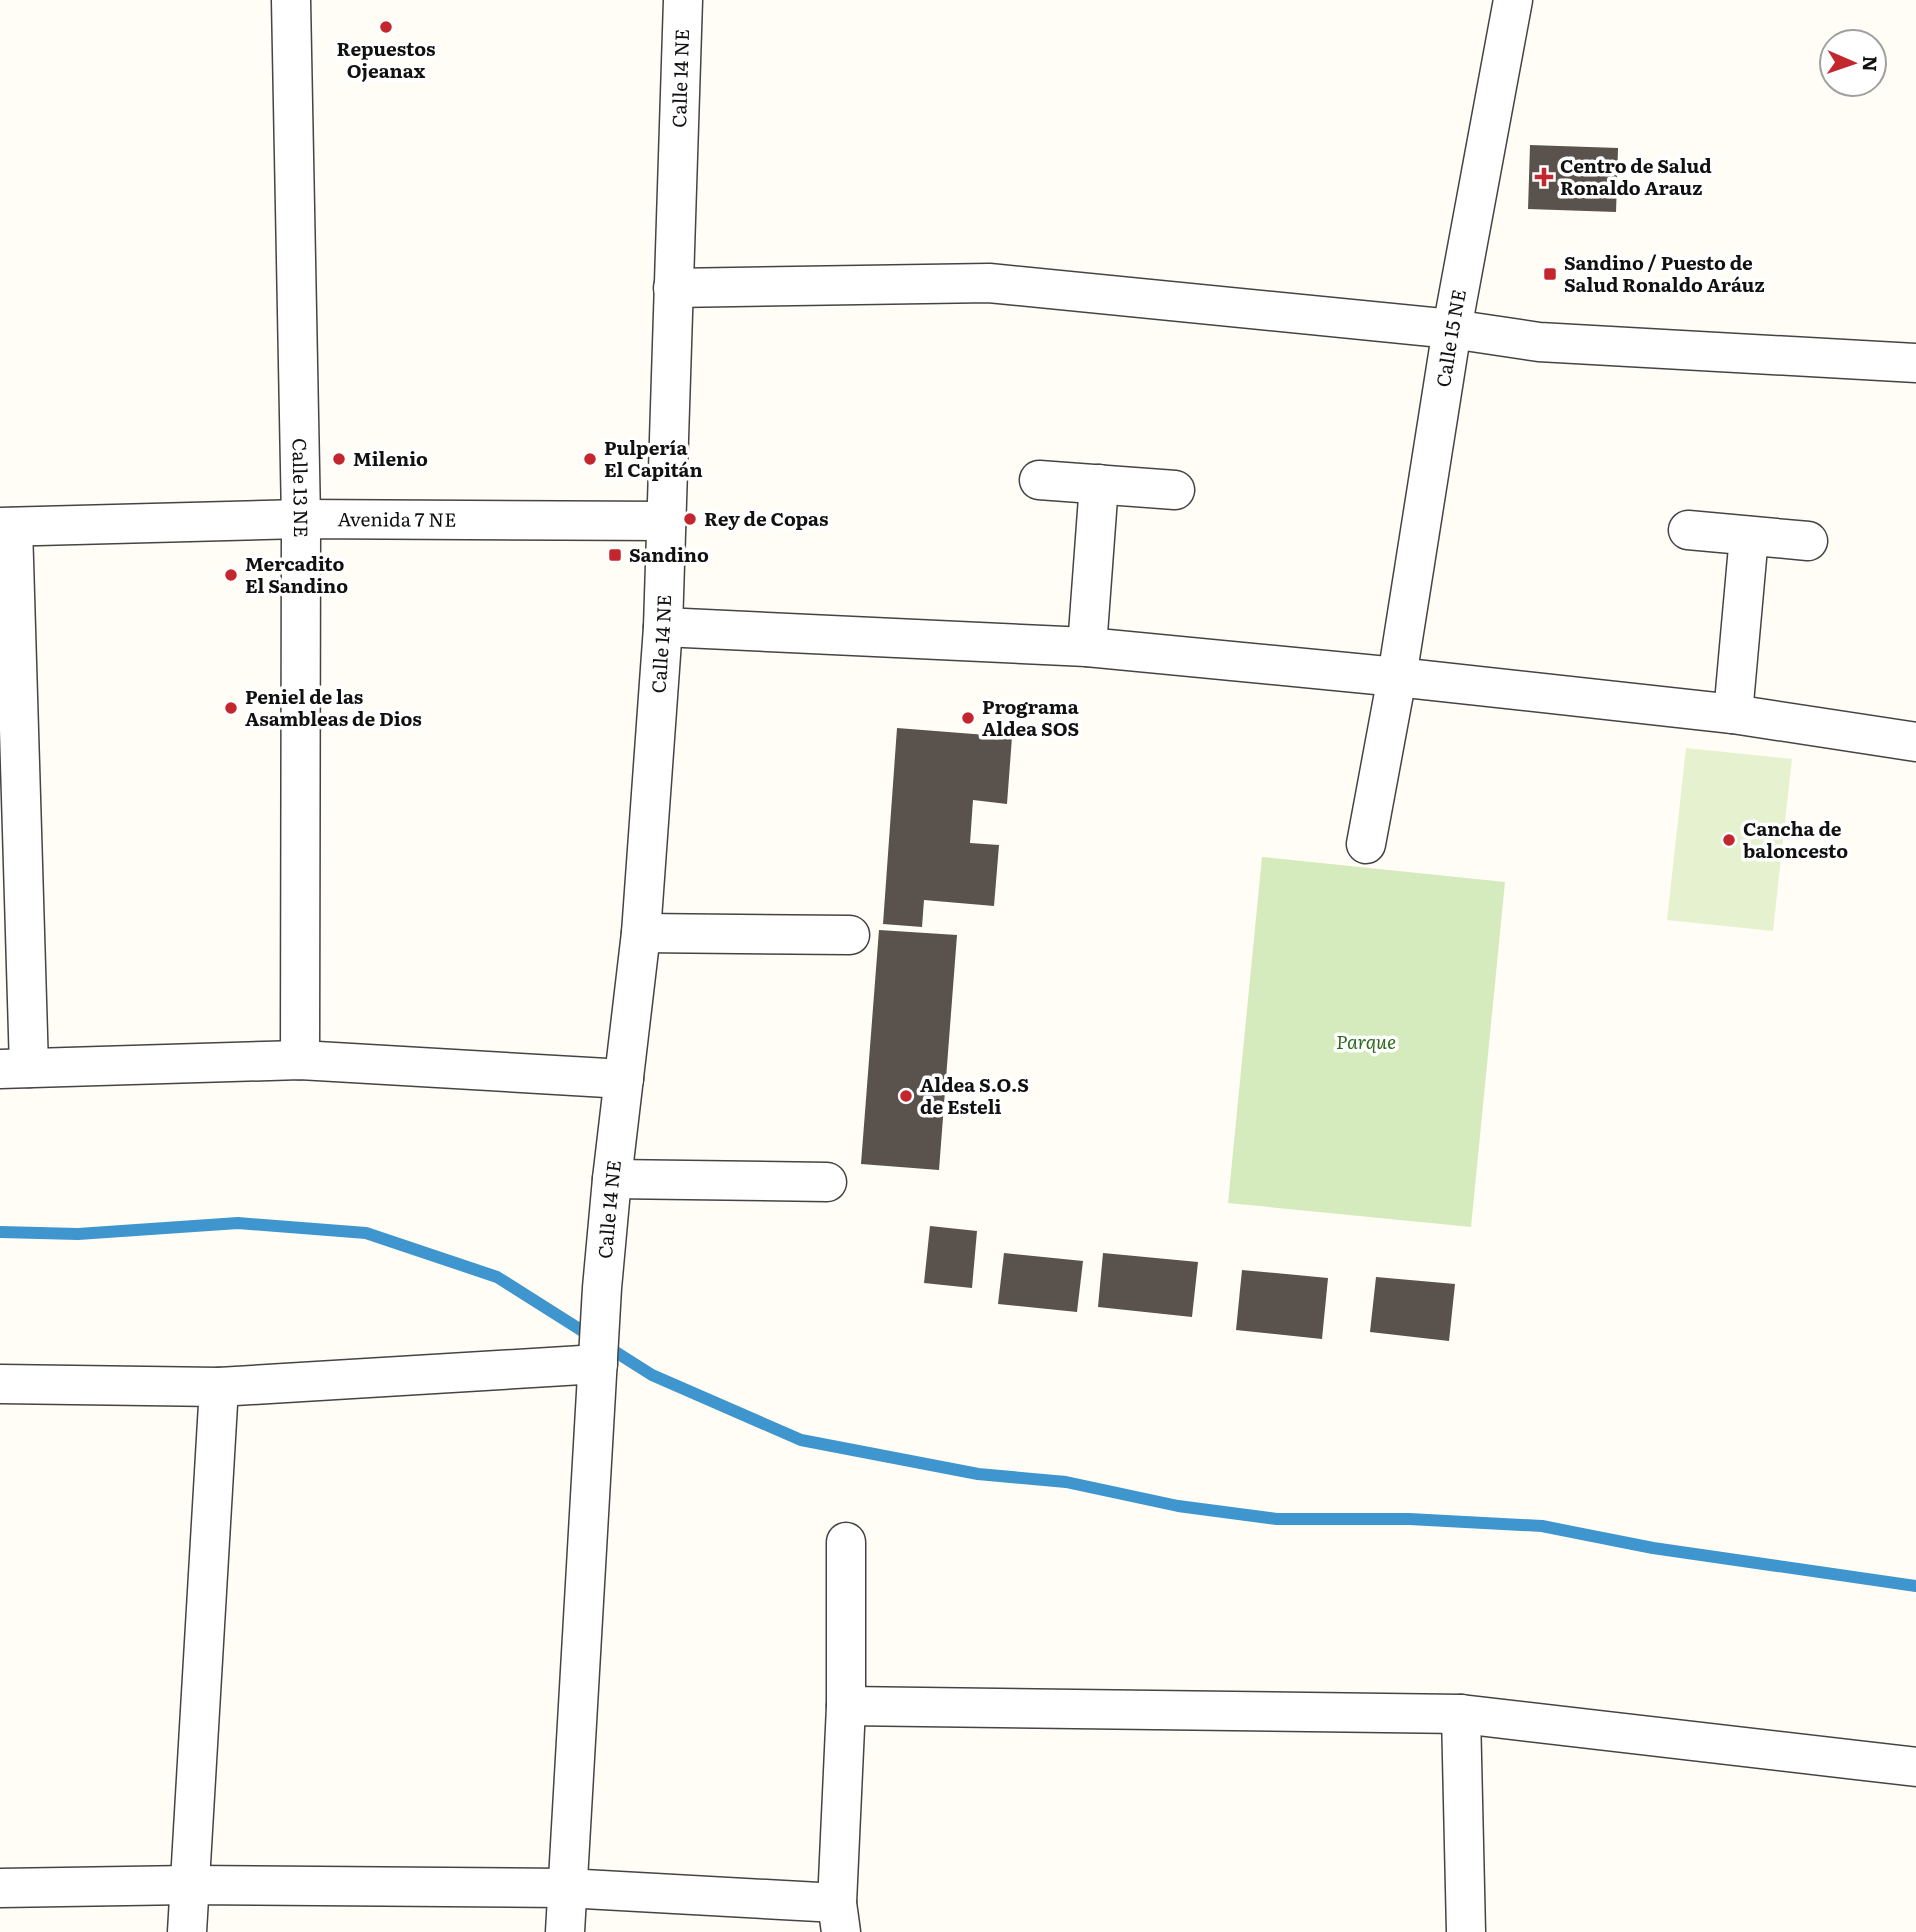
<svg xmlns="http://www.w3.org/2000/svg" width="1916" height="1932" font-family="Literata,serif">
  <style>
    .green { fill: #d5ebbd }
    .pitch { fill: #e6f2cf }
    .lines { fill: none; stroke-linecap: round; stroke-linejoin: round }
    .stream { stroke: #3f96cf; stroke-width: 12 }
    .building { fill: #5a524d }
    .minor-casing { stroke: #444; stroke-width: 41 }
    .minor { stroke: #fff; stroke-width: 38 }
    .poi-dot { fill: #c4262e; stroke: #fff; stroke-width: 2.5 }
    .labels { text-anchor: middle; stroke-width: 7; stroke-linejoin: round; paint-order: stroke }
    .poi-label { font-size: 19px; font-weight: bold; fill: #111; stroke: #fff; text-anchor: start }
    .street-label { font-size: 19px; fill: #111; stroke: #fff }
    .park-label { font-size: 19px; font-style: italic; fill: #2f6b1f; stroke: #fff }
  </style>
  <rect width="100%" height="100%" fill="#fffdf5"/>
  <!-- green -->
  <path class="green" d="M1262,857L1505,882L1471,1227L1228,1203Z"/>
  <!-- pitch -->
  <path class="pitch" d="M1686,748L1792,759L1773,931L1667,920Z"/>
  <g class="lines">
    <!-- stream -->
    <path class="stream" d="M0,1232L78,1234L238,1223L366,1233L497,1277L652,1375L801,1440L978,1474L1066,1482L1178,1506L1277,1519H1409L1542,1526L1653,1548L1916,1586"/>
  </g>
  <!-- building -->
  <g class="building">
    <path d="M1530,145L1618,148L1616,212L1528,209Z"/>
    <path d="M897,728L1012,737L1007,804L973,800L970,843L999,845L994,906L924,900L922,927L883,924Z"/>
    <path d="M879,930L957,935L939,1170L861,1164Z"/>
    <path d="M930,1226L977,1231L972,1288L924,1283Z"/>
    <path d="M1004,1253L1083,1261L1077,1312L998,1304Z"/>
    <path d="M1103,1253L1198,1262L1192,1317L1098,1307Z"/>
    <path d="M1242,1270L1328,1278L1322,1339L1236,1330Z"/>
    <path d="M1376,1277L1455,1284L1449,1341L1370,1332Z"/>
  </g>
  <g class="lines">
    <defs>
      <g id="minor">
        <path id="s1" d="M291,0L301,519L300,1060"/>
        <path d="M673,288L989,283L1452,329L1539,342L1916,363"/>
        <path d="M1039,480L1175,490"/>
        <path id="s2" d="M0,527L301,519L667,521"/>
        <path d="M13,527L29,1068"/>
        <path d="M1688,530L1808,541"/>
        <path d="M663,627L1087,647L1397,677L1733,714L1916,742"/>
        <path d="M1087,647L1099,484"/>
        <path d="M1733,714L1749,536"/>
        <path id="s3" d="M1366,844L1397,677L1452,329L1513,0"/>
        <path d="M641,933L850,935"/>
        <path d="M0,1069L300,1060L624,1079"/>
        <path d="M612,1179L827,1182"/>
        <path d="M0,1384L219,1387L598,1364"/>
        <path d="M846,1706L1461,1714L1916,1767"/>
        <path d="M1461,1714L1466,1932"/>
        <path d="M0,1888L189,1885L566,1888L837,1903"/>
        <path d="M187,1932L219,1387"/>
        <path id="s4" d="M565,1932L602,1288L612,1179L641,933L663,627L683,0"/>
        <path d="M841,1932L837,1903L846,1706V1542"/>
      </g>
    </defs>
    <!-- minor casing -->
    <use href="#minor" class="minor-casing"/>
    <!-- minor -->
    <use href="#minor" class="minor"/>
  </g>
  <!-- markers -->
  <g class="poi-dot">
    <circle cx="386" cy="27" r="7"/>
    <path d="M1540.5 166.5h7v7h7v7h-7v7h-7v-7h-7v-7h7z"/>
    <rect x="1543" y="267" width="14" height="14" rx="3.5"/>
    <circle cx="339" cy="459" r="7"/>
    <circle cx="590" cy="459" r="7"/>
    <circle cx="690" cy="519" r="7"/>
    <rect x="608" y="548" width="14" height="14" rx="3.5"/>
    <circle cx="231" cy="575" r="7"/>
    <circle cx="231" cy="708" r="7"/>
    <circle cx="968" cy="718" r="7"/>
    <circle cx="1729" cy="840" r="7"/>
    <circle cx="906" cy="1096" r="7"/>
  </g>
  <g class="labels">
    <!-- poi labels -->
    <g class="poi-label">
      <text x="386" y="56" text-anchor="middle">Repuestos<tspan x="386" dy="22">Ojeanax</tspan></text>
      <text x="1560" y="173">Centro de Salud<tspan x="1560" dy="22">Ronaldo Arauz</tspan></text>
      <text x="1564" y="270">Sandino / Puesto de<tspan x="1564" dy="22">Salud Ronaldo Aráuz</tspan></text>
      <text x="604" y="455">Pulpería<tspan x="604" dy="22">El Capitán</tspan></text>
      <text x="353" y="466">Milenio</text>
      <text x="704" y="526">Rey de Copas</text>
      <text x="629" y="562">Sandino</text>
      <text x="245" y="571">Mercadito<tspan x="245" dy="22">El Sandino</tspan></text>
      <text x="245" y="704">Peniel de las<tspan x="245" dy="22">Asambleas de Dios</tspan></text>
      <text x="982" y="714">Programa<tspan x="982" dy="22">Aldea SOS</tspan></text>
      <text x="1743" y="836">Cancha de<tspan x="1743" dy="22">baloncesto</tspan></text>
      <text x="920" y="1092">Aldea S.O.S<tspan x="920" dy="22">de Esteli</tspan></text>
    </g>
    <!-- street labels -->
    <g class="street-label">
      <text dy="7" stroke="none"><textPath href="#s4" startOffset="1858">Calle 14 NE</textPath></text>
      <text dy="7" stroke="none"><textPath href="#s3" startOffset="513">Calle 15 NE</textPath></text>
      <text dy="7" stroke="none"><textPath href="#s1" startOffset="488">Calle 13 NE</textPath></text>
      <text dy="7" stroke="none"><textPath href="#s2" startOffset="397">Avenida 7 NE</textPath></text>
      <text dy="7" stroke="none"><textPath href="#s4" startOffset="1292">Calle 14 NE</textPath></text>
      <text dy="7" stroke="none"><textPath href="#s4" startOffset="724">Calle 14 NE</textPath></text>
    </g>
    <!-- park labels -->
    <g class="park-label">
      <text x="1366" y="1049">Parque</text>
    </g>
  </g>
  <!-- north arrow -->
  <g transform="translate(1853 63) rotate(92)"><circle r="33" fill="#ffffff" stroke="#a0a0a0" stroke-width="2"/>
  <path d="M0-5L12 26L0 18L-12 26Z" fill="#c4262e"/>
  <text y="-10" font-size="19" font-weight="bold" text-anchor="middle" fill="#111111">N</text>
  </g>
</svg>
